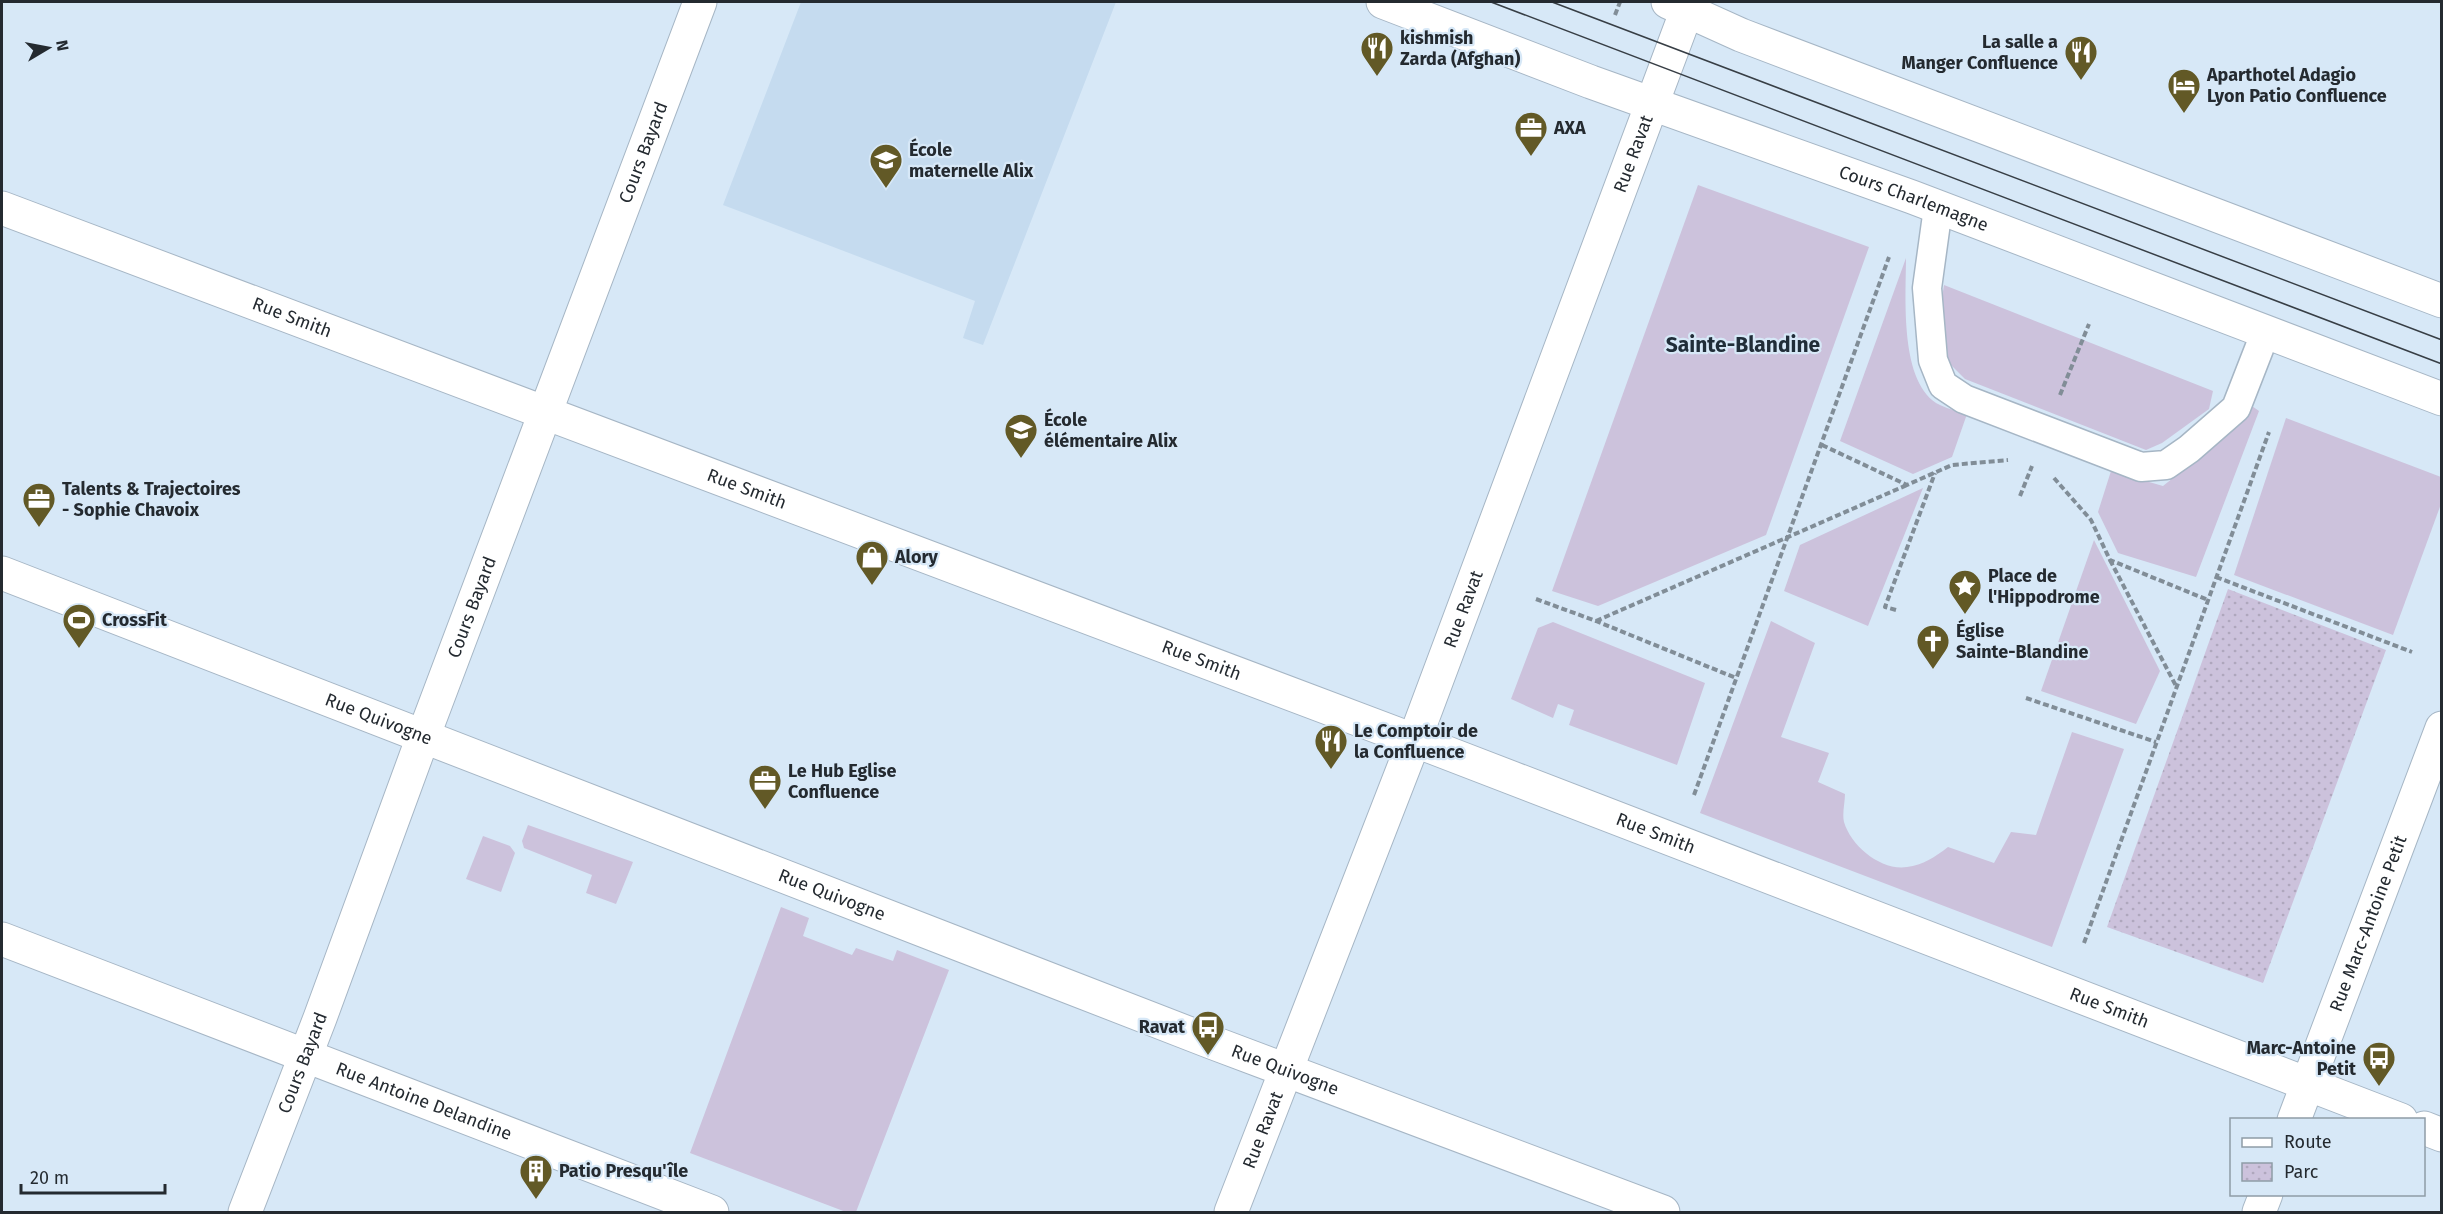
<svg xmlns="http://www.w3.org/2000/svg" width="2443" height="1214" font-family="'Fira Sans',sans-serif">
  <style>
    .built { fill: #c5dbef }
    .grass { fill: #ccc2dc }
    .park { fill: url(#park-dots) }
    .lines { fill: none; stroke-linecap: round; stroke-linejoin: round }
    .service-casing { stroke: #a6b6c5; stroke-width: 31 }
    .minor-casing { stroke: #a6b6c5; stroke-width: 35 }
    .tertiary-casing { stroke: #a6b6c5; stroke-width: 35 }
    .path { stroke: #818d97; stroke-width: 4; stroke-dasharray: 6 3; stroke-linecap: butt }
    .service { stroke: #fff; stroke-width: 28 }
    .minor { stroke: #fff; stroke-width: 33 }
    .tertiary { stroke: #fff; stroke-width: 33 }
    .tram { stroke: #373e45; stroke-width: 1.5 }
    .labels { text-anchor: middle; stroke-width: 4.5; stroke-linejoin: round; paint-order: stroke }
    .poi-label { font-size: 18px; font-weight: bold; fill: #242a30; stroke: #d7e8f7; text-anchor: start }
    .street-label { font-size: 18px; fill: #242a30; stroke: #d7e8f7 }
    .quarter-label { font-size: 21px; font-weight: bold; fill: #202d38; stroke: #d7e8f7 }
  </style>
  <defs>
    <pattern id="park-dots" width="8" height="8" patternUnits="userSpaceOnUse" patternTransform="scale(1.5)"><rect width="8" height="8" fill="#ccc2dc"/><path d="M2 2h.1M6 6h.1" fill="none" stroke="#afa7bd" stroke-width="1.8" stroke-linecap="round"/></pattern>
  </defs>
  <rect width="100%" height="100%" fill="#d7e8f7"/>
  <!-- built -->
  <path class="built" d="M801,2H1116L983,345L963,338L975,301L723,205Z"/>
  <!-- grass -->
  <g class="grass">
    <path d="M1698,185L1869,247L1766,535L1598,606L1552,591Z"/>
    <path d="M1906,258C1906,297 1899,385 1940,405C1948,409 1958,411 1967,414L1952,457L1913,474L1840,441Z"/>
    <path d="M1944,285L2213,391L2209,409L2162,443L2146,450L1965,379L1945,359L1939,318Z"/>
    <path d="M2249,404L2259,411L2196,577L2118,553L2098,512L2111,471L2163,486L2243,422Z"/>
    <path d="M2286,418L2441,477V504L2393,635L2234,575Z"/>
    <path d="M1923,488L1868,626L1784,591L1800,545Z"/>
    <path d="M2094,540L2160,671L2136,724L2041,691Z"/>
    <path d="M1771,621L1815,643L1781,737L1829,753L1818,782L1845,794C1845,802 1842,814 1844,822C1851,846 1881,871 1907,867C1923,865 1935,857 1948,847L1994,863L2011,832L2036,835L2072,732L2124,749L2052,947L1700,813Z"/>
    <path d="M1553,622L1705,683L1677,765L1569,725L1574,710L1558,704L1553,718L1511,699L1538,628Z"/>
    <path d="M528,825L633,862L616,904L586,893L592,875L524,848L522,841Z"/>
    <path d="M483,836L510,846L515,853L501,892L466,879Z"/>
    <path d="M781,907L809,918L803,936L852,955L856,948L893,961L897,950L949,970L856,1212H846L690,1153Z"/>
  </g>
  <!-- park -->
  <path class="park" d="M2228,589L2386,650L2263,983L2107,927Z"/>
  <g class="lines">
    <defs>
      <path id="service" d="M1938,208L1927,288L1933,360L1943,385L1964,399L2141,467L2166,465L2189,449L2236,408L2266,331"/>
      <g id="minor">
        <path id="s1" d="M2,208L1429,746L2401,1120"/>
        <path id="s2" d="M2,573L1211,1042L1663,1212"/>
        <path id="s3" d="M2,939L712,1212"/>
        <path id="s4" d="M2294,1120L2442,728"/>
        <path d="M2424,1128L2442,1135"/>
        <path id="s5" d="M245,1212L320,1018L423,737L700,2"/>
        <path id="s6" d="M1231,1212L1414,741L1690,2"/>
        <path d="M2259,1212L2266,1194"/>
      </g>
      <g id="tertiary">
        <path id="s7" d="M1383,2L1591,82L1912,197L2442,399"/>
        <path d="M1668,2L1741,35L2442,301"/>
      </g>
    </defs>
    <!-- service casing -->
    <use href="#service" class="service-casing"/>
    <!-- minor casing -->
    <use href="#minor" class="minor-casing"/>
    <!-- tertiary casing -->
    <use href="#tertiary" class="tertiary-casing"/>
    <!-- path -->
    <g class="path">
      <path d="M1615,15L1620,2"/>
      <path d="M2060,395L2089,324"/>
      <path d="M1822,445L1907,485L1952,465L2008,460"/>
      <path d="M2054,478L2091,520L2110,560L2208,600"/>
      <path d="M2020,496L2032,466"/>
      <path d="M2110,560L2176,686"/>
      <path d="M2216,577L2412,652"/>
      <path d="M1536,599L1596,621L1736,678"/>
      <path d="M1896,610L1885,607L1935,473"/>
      <path d="M1596,621L1907,485"/>
      <path d="M2026,698L2156,742"/>
      <path d="M1694,795L1889,257"/>
      <path d="M2084,943L2269,432"/>
    </g>
    <!-- service -->
    <use href="#service" class="service"/>
    <!-- minor -->
    <use href="#minor" class="minor"/>
    <!-- tertiary -->
    <use href="#tertiary" class="tertiary"/>
    <!-- tram -->
    <g class="tram">
      <path d="M1491,2L2442,364"/>
      <path d="M1552,2L2442,340"/>
    </g>
  </g>
  <!-- icons -->
  <defs>
    <symbol id="restaurant-pin" viewBox="-11 -11 22 30"><path d="M0 17L-7.5 6A9.5 9.5 0 1 1 7.5 6Z" fill="#625926" stroke="#d7e8f7"/><path d="M-5-6h1v4h1v-4h1v4h1v-4h1v5L-1.5 .5V6h-2V.5L-5-1ZM5-6V6H3V1.5H1.5Q1.5-4 5-6Z" fill="#fff"/></symbol>
    <symbol id="hotel-pin" viewBox="-11 -11 22 30"><path d="M0 17L-7.5 6A9.5 9.5 0 1 1 7.5 6Z" fill="#625926" stroke="#d7e8f7"/><path d="M-6-4.5h1.5V1H6V5H4.5V3h-9V5H-6ZM-4 0a1.8 1.8 0 1 1 3.6 0ZM.5 0V-2.5h3Q6-2.5 6 0Z" fill="#fff"/></symbol>
    <symbol id="office-pin" viewBox="-11 -11 22 30"><path d="M0 17L-7.5 6A9.5 9.5 0 1 1 7.5 6Z" fill="#625926" stroke="#d7e8f7"/><path d="M-6-3h4V-5.5h4V-3h4V5H-6ZM-1-4.5V-3h2v-1.5ZM-6 0V1H6V0Z" fill="#fff"/></symbol>
    <symbol id="school-pin" viewBox="-11 -11 22 30"><path d="M0 17L-7.5 6A9.5 9.5 0 1 1 7.5 6Z" fill="#625926" stroke="#d7e8f7"/><path d="M0-5L7-2L0 1L-7-2ZM-4 1L0 2.5L4 1V4Q0 6-4 4Z" fill="#fff"/></symbol>
    <symbol id="shop-pin" viewBox="-11 -11 22 30"><path d="M0 17L-7.5 6A9.5 9.5 0 1 1 7.5 6Z" fill="#625926" stroke="#d7e8f7"/><path d="M-5-2.5h2.3a2.7 3.5 0 0 1 5.4 0H5L5.5 6h-11ZM-1.5-2.5h3a1.5 2.3 0 0 0-3 0Z" fill="#fff"/></symbol>
    <symbol id="sight-pin" viewBox="-11 -11 22 30"><path d="M0 17L-7.5 6A9.5 9.5 0 1 1 7.5 6Z" fill="#625926" stroke="#d7e8f7"/><path d="M0-6L1.8-2.2L6-1.7L2.9 1.2L3.7 5.4L0 3.3L-3.7 5.4L-2.9 1.2L-6-1.7L-1.8-2.2Z" fill="#fff"/></symbol>
    <symbol id="stadium-pin" viewBox="-11 -11 22 30"><path d="M0 17L-7.5 6A9.5 9.5 0 1 1 7.5 6Z" fill="#625926" stroke="#d7e8f7"/><path d="M0-5a6.5 5 0 1 0 0 10a6.5 5 0 1 0 0-10ZM-3.5-1.8h7v3.6h-7Z" fill="#fff"/></symbol>
    <symbol id="church-pin" viewBox="-11 -11 22 30"><path d="M0 17L-7.5 6A9.5 9.5 0 1 1 7.5 6Z" fill="#625926" stroke="#d7e8f7"/><path d="M-1.2-6h2.4v3.5h3.3v2.4h-3.3V6h-2.4V-.1h-3.3v-2.4h3.3Z" fill="#fff"/></symbol>
    <symbol id="bus-pin" viewBox="-11 -11 22 30"><path d="M0 17L-7.5 6A9.5 9.5 0 1 1 7.5 6Z" fill="#625926" stroke="#d7e8f7"/><path d="M-5-6H5V4H4V6H2V4H-2V6H-4V4H-5ZM-3.5-4V0h7V-4ZM-3.5 1.2v1.5H-2V1.2ZM2 1.2v1.5H3.5V1.2Z" fill="#fff"/></symbol>
    <symbol id="building-pin" viewBox="-11 -11 22 30"><path d="M0 17L-7.5 6A9.5 9.5 0 1 1 7.5 6Z" fill="#625926" stroke="#d7e8f7"/><path d="M-4-6H4V6H1V3H-1V6H-4ZM-2.5-4.3h1.7v1.8h-1.7ZM.8-4.3h1.7v1.8H.8ZM-2.5-1h1.7V.8h-1.7ZM.8-1h1.7V.8H.8Z" fill="#fff"/></symbol>
  </defs>
  <g fill-rule="evenodd">
    <use href="#restaurant-pin" x="1358" y="29" width="38" height="52"/>
    <use href="#restaurant-pin" x="2062" y="33" width="38" height="52"/>
    <use href="#hotel-pin" x="2165" y="66" width="38" height="52"/>
    <use href="#office-pin" x="1512" y="109" width="38" height="52"/>
    <use href="#school-pin" x="867" y="141" width="38" height="52"/>
    <use href="#school-pin" x="1002" y="411" width="38" height="52"/>
    <use href="#office-pin" x="20" y="480" width="38" height="52"/>
    <use href="#shop-pin" x="853" y="538" width="38" height="52"/>
    <use href="#sight-pin" x="1946" y="567" width="38" height="52"/>
    <use href="#stadium-pin" x="60" y="601" width="38" height="52"/>
    <use href="#church-pin" x="1914" y="622" width="38" height="52"/>
    <use href="#restaurant-pin" x="1312" y="722" width="38" height="52"/>
    <use href="#office-pin" x="746" y="762" width="38" height="52"/>
    <use href="#bus-pin" x="1189" y="1008" width="38" height="52"/>
    <use href="#bus-pin" x="2360" y="1039" width="38" height="52"/>
    <use href="#building-pin" x="517" y="1152" width="38" height="52"/>
  </g>
  <g class="labels">
    <!-- poi labels -->
    <g class="poi-label">
      <text x="1400" y="44">kishmish<tspan x="1400" dy="21">Zarda (Afghan)</tspan></text>
      <text x="2058" y="48" text-anchor="end">La salle a<tspan x="2058" dy="21">Manger Confluence</tspan></text>
      <text x="2207" y="81">Aparthotel Adagio<tspan x="2207" dy="21">Lyon Patio Confluence</tspan></text>
      <text x="1554" y="134">AXA</text>
      <text x="909" y="156">École<tspan x="909" dy="21">maternelle Alix</tspan></text>
      <text x="1044" y="426">École<tspan x="1044" dy="21">élémentaire Alix</tspan></text>
      <text x="62" y="495">Talents &amp; Trajectoires<tspan x="62" dy="21">- Sophie Chavoix</tspan></text>
      <text x="895" y="563">Alory</text>
      <text x="1988" y="582">Place de<tspan x="1988" dy="21">l'Hippodrome</tspan></text>
      <text x="102" y="626">CrossFit</text>
      <text x="1956" y="637">Église<tspan x="1956" dy="21">Sainte-Blandine</tspan></text>
      <text x="1354" y="737">Le Comptoir de<tspan x="1354" dy="21">la Confluence</tspan></text>
      <text x="788" y="777">Le Hub Eglise<tspan x="788" dy="21">Confluence</tspan></text>
      <text x="1185" y="1033" text-anchor="end">Ravat</text>
      <text x="2356" y="1054" text-anchor="end">Marc-Antoine<tspan x="2356" dy="21">Petit</tspan></text>
      <text x="559" y="1177">Patio Presqu'île</text>
    </g>
    <!-- street labels -->
    <g class="street-label">
      <text dy="6" stroke="none"><textPath href="#s5" startOffset="1132">Cours Bayard</textPath></text>
      <text dy="6" stroke="none"><textPath href="#s6" startOffset="1132">Rue Ravat</textPath></text>
      <text dy="6" stroke="none"><textPath href="#s7" startOffset="566">Cours Charlemagne</textPath></text>
      <text dy="6" stroke="none"><textPath href="#s1" startOffset="310">Rue Smith</textPath></text>
      <text dy="6" stroke="none"><textPath href="#s1" startOffset="796">Rue Smith</textPath></text>
      <text dy="6" stroke="none"><textPath href="#s5" startOffset="646">Cours Bayard</textPath></text>
      <text dy="6" stroke="none"><textPath href="#s6" startOffset="646">Rue Ravat</textPath></text>
      <text dy="6" stroke="none"><textPath href="#s1" startOffset="1282">Rue Smith</textPath></text>
      <text dy="6" stroke="none"><textPath href="#s2" startOffset="404">Rue Quivogne</textPath></text>
      <text dy="6" stroke="none"><textPath href="#s1" startOffset="1768">Rue Smith</textPath></text>
      <text dy="6" stroke="none"><textPath href="#s2" startOffset="890">Rue Quivogne</textPath></text>
      <text dy="6" stroke="none"><textPath href="#s4" startOffset="210">Rue Marc-Antoine Petit</textPath></text>
      <text dy="6" stroke="none"><textPath href="#s1" startOffset="2254">Rue Smith</textPath></text>
      <text dy="6" stroke="none"><textPath href="#s5" startOffset="160">Cours Bayard</textPath></text>
      <text dy="6" stroke="none"><textPath href="#s2" startOffset="1376">Rue Quivogne</textPath></text>
      <text dy="6" stroke="none"><textPath href="#s3" startOffset="452">Rue Antoine Delandine</textPath></text>
      <text dy="6" stroke="none"><textPath href="#s6" startOffset="88">Rue Ravat</textPath></text>
    </g>
    <!-- quarter labels -->
    <g class="quarter-label">
      <text x="1743" y="352">Sainte-Blandine</text>
    </g>
  </g>
  <!-- border -->
  <rect width="2443" height="1214" fill="none" stroke="#242a30" stroke-width="6"/>
  <!-- legend -->
  <rect x="2230" y="1118" width="195" height="78" fill="#d7e8f7" stroke="#8f9ca7" stroke-width="1.5"/>
  <rect x="2242" y="1138" width="30" height="9" fill="#ffffff" stroke="#8f9ca7" stroke-width="1.5"/>
  <text x="2284" y="1148" font-size="18" fill="#242a30">Route</text>
  <rect x="2242" y="1163" width="30" height="18" fill="url(#park-dots)" stroke="#8f9ca7" stroke-width="1.5"/>
  <text x="2284" y="1178" font-size="18" fill="#242a30">Parc</text>
  <!-- north arrow -->
  <g transform="translate(48 48) rotate(80)" stroke="#d7e8f7" stroke-width="4.5" paint-order="stroke">
  <path d="M0-4.5L10 22L0 15L-10 22Z" fill="#242a30"/>
  <text y="-9" font-size="16" font-weight="bold" text-anchor="middle" fill="#242a30">N</text>
  </g>
  <!-- scale -->
  <path d="M21 1184v9h144v-9" fill="none" stroke="#242a30" stroke-width="3"/>
  <text x="30" y="1184" font-size="18" fill="#242a30" stroke="#d7e8f7" stroke-width="4.5" paint-order="stroke">20 m</text>
</svg>
